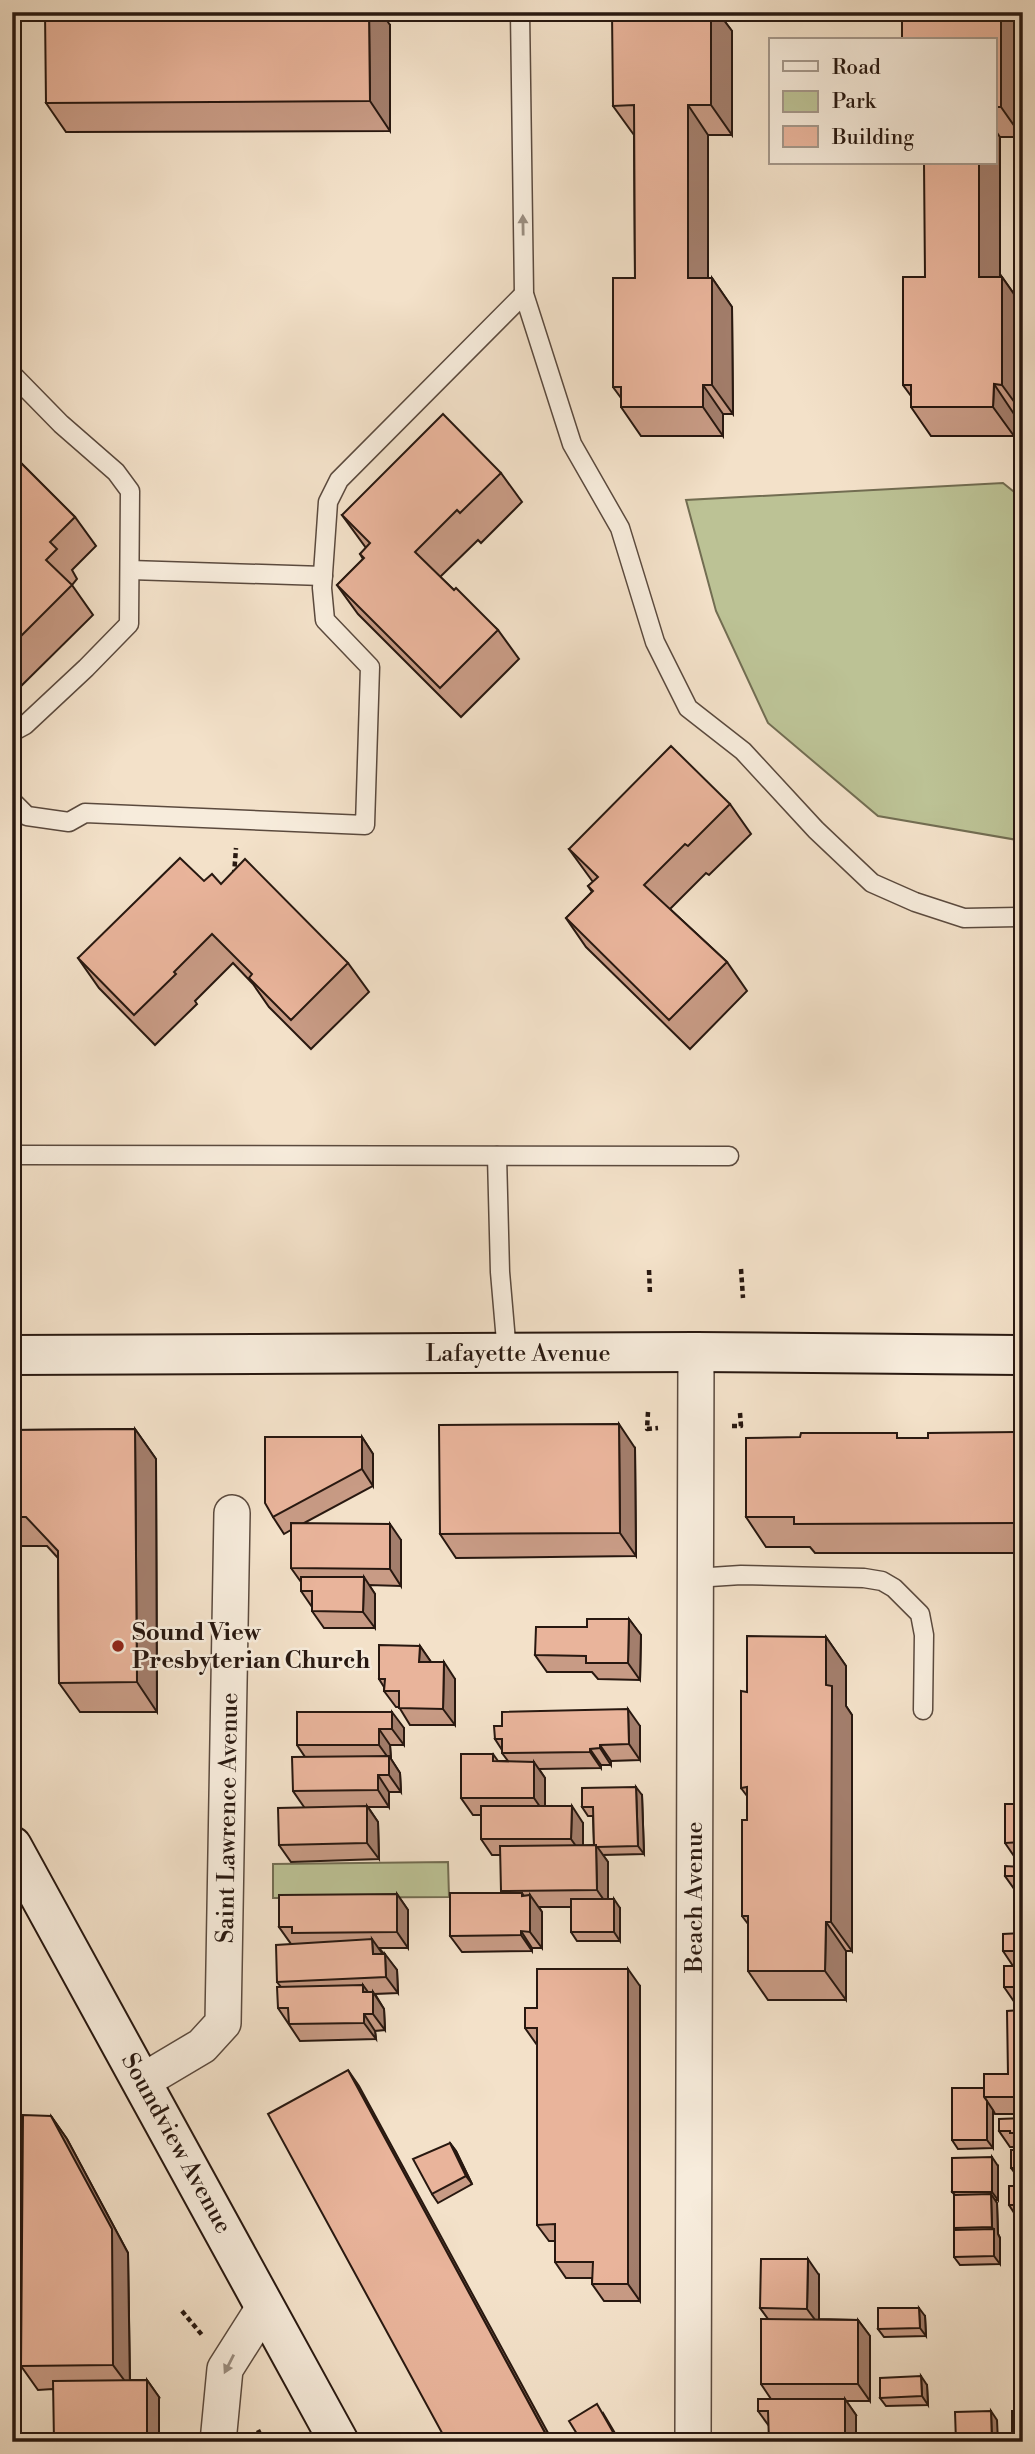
<svg xmlns="http://www.w3.org/2000/svg" width="1035" height="2454" font-family="'Libre Bodoni',serif">
  <style>
    .green { fill: #bcc295; stroke: #726d52; stroke-width: 2 }
    .lines { fill: none; stroke-linecap: round; stroke-linejoin: round }
    .lane-casing { stroke: #5b4a3e; stroke-width: 21 }
    .street-casing { stroke: #5b4a3e; stroke-width: 38 }
    .secondary-casing { stroke: #281810; stroke-width: 42 }
    .path { stroke: #281810; stroke-width: 4.5; stroke-dasharray: 5 3.5; stroke-linecap: butt }
    .lane { stroke: #f7ecdc; stroke-width: 18 }
    .street { stroke: #f7ecdc; stroke-width: 35 }
    .secondary { stroke: #f7ecdc; stroke-width: 38 }
    .wall { fill: #c89b85; stroke: #281810; stroke-width: 2 }
    .shaded-wall { fill: #a37e6c; stroke: #281810; stroke-width: 2 }
    .building { fill: #e9b49b; stroke: #281810; stroke-width: 2 }
    .oneway { fill: #9a8d80 }
    .poi-dot { fill: #8f2418; stroke: #f7ecdc; stroke-width: 2.5 }
    .labels { text-anchor: middle; stroke-width: 5; stroke-linejoin: round; paint-order: stroke }
    .street-label { font-size: 24px; fill: #281810; stroke: #f7ecdc }
    .poi-label { font-size: 24px; font-weight: bold; fill: #281810; stroke: #f7ecdc; text-anchor: start }
  </style>
  <rect width="100%" height="100%" fill="#f3e1c9"/>
  <filter id="stains"><feTurbulence type="fractalNoise" baseFrequency=".00286" numOctaves="4"/><feColorMatrix values="0 0 0 0 .2 0 0 0 0 .09 0 0 0 0 .02 0 0 0 .5 -.17"/></filter>
  <radialGradient id="worn" r=".72"><stop offset=".6" stop-color="#630" stop-opacity="0"/><stop offset="1" stop-color="#630" stop-opacity=".3"/></radialGradient>
  <!-- green -->
  <g class="green">
    <path d="M1003,483L1023,499V841L878,816L768,723L716,611L686,500Z"/>
    <path d="M448,1862L449,1897L273,1898V1864Z"/>
  </g>
  <g class="lines">
    <defs>
      <g id="lane">
        <path d="M520,12L524,294L572,444L620,528L655,642L688,708L743,751L816,830L872,883L915,902L964,918L1023,917"/>
        <path d="M12,374L61,424L116,472L130,491L129,624L86,668L25,725L12,732"/>
        <path d="M130,570L323,576"/>
        <path d="M12,801L27,816L69,822L85,813L365,825L370,667L325,620L322,588L328,502L339,480L524,294"/>
        <path d="M12,1155L729,1156"/>
        <path d="M497,1156L500,1272L507,1353"/>
        <path d="M695,1578L741,1575L864,1578L882,1581L894,1588L920,1614L924,1635L923,1710"/>
      </g>
      <g id="street">
        <path d="M143,2081L202,2046L223,2023L232,1513"/>
        <path d="M218,2442L225,2369L265,2306"/>
        <path d="M693,2442L696,1352"/>
      </g>
      <g id="secondary">
        <path d="M12,1355L696,1352L1023,1355"/>
        <path d="M12,1846L339,2442"/>
      </g>
    </defs>
    <!-- lane casing -->
    <use href="#lane" class="lane-casing"/>
    <!-- street casing -->
    <use href="#street" class="street-casing"/>
    <!-- secondary casing -->
    <use href="#secondary" class="secondary-casing"/>
    <!-- path -->
    <g class="path">
      <path d="M234,875L236,848"/>
      <path d="M741,1269L743,1298"/>
      <path d="M649,1270L650,1294"/>
      <path d="M648,1412L647,1429L658,1428"/>
      <path d="M732,1426H741L740,1413"/>
      <path d="M182,2311L202,2335"/>
      <path d="M258,2430L264,2442"/>
    </g>
    <!-- lane -->
    <use href="#lane" class="lane"/>
    <!-- street -->
    <use href="#street" class="street"/>
    <!-- secondary -->
    <use href="#secondary" class="secondary"/>
  </g>
  <!-- wall -->
  <g class="wall">
    <path d="M723,19L732,31V135H708V278H712L732,307L733,414H723V436H641L621,407V398L613,387L635,278L634,135L613,106Z"/>
    <path d="M1014,19L1021,29L1022,137H1000V277H1002L1023,307V414H1014V436H931L911,407V396L903,385L995,163V40Z"/>
    <path d="M390,25V131L66,132L46,103Z"/>
    <path d="M12,454L75,517L96,546L72,570L77,579L72,585L93,615L12,695Z"/>
    <path d="M501,473L522,502L481,543L478,540L440,577L454,590L498,630L519,659L461,717L358,614L337,585L363,559L360,554L366,548L342,515Z"/>
    <path d="M730,804L751,834L709,875L706,873L670,909L727,962L747,991L690,1049L586,947L566,918L592,892L588,886L593,882L569,849Z"/>
    <path d="M204,881L221,884L348,963L369,992L311,1049L269,1007L253,984L233,963L195,1001L197,1004L155,1045L99,988L78,958Z"/>
    <path d="M135,1429L156,1459L157,1712H80L59,1683L58,1558L47,1546H12V1430Z"/>
    <path d="M1023,1432V1553H815L810,1547H766L746,1517L901,1438H928Z"/>
    <path d="M362,1437L373,1454V1486L304,1523L401,1540V1586L369,1585L375,1594V1628H324L312,1611V1607L301,1591V1582L291,1568V1530L284,1534L273,1517Z"/>
    <path d="M635,1448L636,1556L456,1558L440,1534Z"/>
    <path d="M629,1619L641,1635L640,1680L598,1679L592,1672H547L535,1655L587,1627Z"/>
    <path d="M826,1637L846,1666V1706L852,1715V1951H846V2000H768L748,1971V1924L742,1916L747,1820V1796L741,1788L747,1692Z"/>
    <path d="M420,1646L431,1662L455,1679V1725H410L399,1707H396L384,1691V1687L379,1679Z"/>
    <path d="M297,1712L404,1728V1745H390L391,1759L400,1773L401,1792H389V1807H368L378,1822L379,1859L291,1862L279,1845L304,1807L293,1791L305,1757L297,1745Z"/>
    <path d="M640,1726V1760L611,1761V1765H601V1768L539,1769L545,1778V1806L583,1823V1846L594,1845L593,1816H588L582,1807L642,1795L644,1854L603,1855L608,1862V1899L620,1908V1941H577L571,1932V1907H539L542,1912V1948H532V1951L462,1952L450,1936L502,1893L501,1891V1855H492L481,1839V1815H473L461,1798L493,1754L498,1761H508L502,1753V1750L495,1739Z"/>
    <path d="M1023,1804V1893H1017L1005,1876L1023,1867V1859H1016L1005,1843Z"/>
    <path d="M397,1894L408,1910V1948H379L397,1970L398,1993L375,1994L384,2009L385,2030L375,2031L376,2039L300,2041L278,2008L281,1987L277,1982L291,1944L279,1927Z"/>
    <path d="M1023,1933V2003H1015L1004,1987L1013,1966L1003,1951Z"/>
    <path d="M640,1986V2301H604L592,2284V2278H566L555,2262V2241H549L537,2225V2045L525,2028L537,2008Z"/>
    <path d="M1023,2010V2114H995L993,2110V2148L958,2149L952,2140L984,2088L1008,2074Z"/>
    <path d="M51,2116L67,2139L128,2253L130,2380H147L159,2397L53,2389L38,2390L21,2366Z"/>
    <path d="M1023,2118V2150H1022L1020,2147H1010L999,2131Z"/>
    <path d="M450,2143L456,2151L472,2184L438,2203L432,2194Z"/>
    <path d="M1023,2150V2184L1011,2168Z"/>
    <path d="M998,2166V2200H995L997,2203L998,2234L1000,2238V2264L960,2265L954,2257L955,2230L954,2228L955,2195L952,2192Z"/>
    <path d="M1023,2186V2222H1020L1009,2205Z"/>
    <path d="M819,2275V2319L858,2320L870,2336V2401H846L856,2415L769,2426L758,2411L771,2399L761,2384L768,2319L760,2308Z"/>
    <path d="M925,2316L926,2336L884,2337L878,2329Z"/>
    <path d="M927,2385L928,2405L886,2406L880,2398Z"/>
    <path d="M603,2413L619,2440L616,2442H582Z"/>
  </g>
  <!-- shaded-wall -->
  <g class="shaded-wall">
    <path d="M369,12H381L390,25V131L370,101Z"/>
    <path d="M710,12H723V19L732,31V135L711,105Z"/>
    <path d="M1001,12H1014V19L1021,29L1022,137L1001,107Z"/>
    <path d="M688,105L708,135V307L688,278Z"/>
    <path d="M995,130L1000,137V307L979,277V163H995Z"/>
    <path d="M1002,277L1023,307V414L1002,385Z"/>
    <path d="M712,278L732,307L733,414L712,385Z"/>
    <path d="M994,384L1014,414V436L993,407Z"/>
    <path d="M703,385L723,414V436L703,407Z"/>
    <path d="M619,1424L635,1448L636,1556L620,1533Z"/>
    <path d="M135,1429L156,1459L157,1712L137,1682Z"/>
    <path d="M362,1437L373,1454V1486L362,1469Z"/>
    <path d="M390,1524L401,1540V1586L390,1569Z"/>
    <path d="M364,1577L375,1594V1628L363,1612Z"/>
    <path d="M629,1619L641,1635L640,1680L628,1663Z"/>
    <path d="M826,1637L846,1666V1706L852,1715V1951L831,1922L826,1685Z"/>
    <path d="M420,1646L431,1662H419Z"/>
    <path d="M444,1662L455,1679V1725L443,1709Z"/>
    <path d="M628,1709L640,1726V1760L629,1744Z"/>
    <path d="M392,1712L404,1728V1745L392,1729Z"/>
    <path d="M379,1729L390,1745L391,1759L400,1773L401,1792L389,1775V1759L379,1745Z"/>
    <path d="M600,1745L611,1761V1765L600,1748Z"/>
    <path d="M590,1749L601,1765V1768L590,1752Z"/>
    <path d="M534,1762L545,1778V1814L534,1798Z"/>
    <path d="M378,1775L389,1792V1807L378,1790Z"/>
    <path d="M636,1787L642,1795L644,1854L638,1846Z"/>
    <path d="M367,1806L378,1822L379,1859L367,1843Z"/>
    <path d="M572,1806L583,1823V1856L571,1839Z"/>
    <path d="M596,1845L608,1862V1906L597,1890Z"/>
    <path d="M522,1893L530,1905V1895L542,1912V1948L530,1932Z"/>
    <path d="M397,1894L408,1910V1948L397,1932Z"/>
    <path d="M614,1899L620,1908V1941L614,1932Z"/>
    <path d="M826,1922L846,1951V2000L825,1971Z"/>
    <path d="M521,1931L532,1948V1951L521,1935Z"/>
    <path d="M372,1939L384,1956L373,1954Z"/>
    <path d="M385,1954L397,1970L398,1993L386,1977Z"/>
    <path d="M628,1969L640,1986V2301L628,2284Z"/>
    <path d="M363,1985L373,1999V1992L384,2009L385,2030L373,2014L363,1992Z"/>
    <path d="M364,2014L375,2031L376,2039L364,2023Z"/>
    <path d="M348,2070L359,2086L553,2442H550Z"/>
    <path d="M987,2101L993,2110V2148L987,2140Z"/>
    <path d="M51,2116L67,2139L128,2253L130,2388L113,2365Z"/>
    <path d="M450,2143L456,2151L472,2184L466,2176Z"/>
    <path d="M992,2157L998,2166V2200L992,2192Z"/>
    <path d="M991,2194L997,2203L998,2234L1000,2238V2264L994,2256V2231L992,2227Z"/>
    <path d="M808,2259L819,2275V2325L807,2309Z"/>
    <path d="M919,2308L925,2316L926,2336L920,2328Z"/>
    <path d="M858,2320L870,2336V2401L858,2384Z"/>
    <path d="M921,2376L927,2385L928,2405L922,2396Z"/>
    <path d="M147,2380L159,2397V2442H147Z"/>
    <path d="M845,2399L856,2415V2442H845Z"/>
    <path d="M991,2411L997,2420L998,2442H992Z"/>
  </g>
  <!-- building -->
  <g class="building">
    <path d="M45,12H369L370,101L46,103Z"/>
    <path d="M612,12H711V105H688V278H712V385H703V407H621V387H613V278H635L634,105L613,106Z"/>
    <path d="M902,12H1001V107H995V40H902Z"/>
    <path d="M924,163H979V277H1002V385L994,384L993,407H911V385H903V277H925Z"/>
    <path d="M443,414L501,473L460,513L457,510L415,552L454,590L456,588L498,630L440,688L337,585L364,558L360,554L370,543L342,515Z"/>
    <path d="M12,454L75,517L50,542L57,549L46,560L72,585L12,645Z"/>
    <path d="M671,746L730,804L688,846L685,844L644,885L727,962L669,1020L566,918L593,891L588,886L598,877L569,849Z"/>
    <path d="M180,858L204,881L212,874L221,884L245,859L348,963L291,1020L249,978L252,974L212,934L174,972L176,974L134,1015L78,958Z"/>
    <path d="M619,1424L620,1533L440,1534L439,1425Z"/>
    <path d="M135,1429L137,1682L59,1683L58,1551L26,1517H12V1430Z"/>
    <path d="M1023,1432V1523L794,1524V1517H746V1438L800,1437L801,1433H897V1438H928V1433Z"/>
    <path d="M265,1437H362V1469L273,1517L265,1503Z"/>
    <path d="M291,1523L390,1524V1569L291,1568Z"/>
    <path d="M301,1577H364L363,1612L312,1611V1591H301Z"/>
    <path d="M587,1619H629L628,1663H586V1656L535,1655L536,1627H587Z"/>
    <path d="M747,1636L826,1637V1685L832,1686L831,1922H826L825,1971H748V1916H742V1820H747V1787L741,1788V1691L747,1692Z"/>
    <path d="M379,1645L420,1646L419,1662H444L443,1709L399,1708V1691H384L385,1679H379Z"/>
    <path d="M628,1709L629,1744L600,1745V1748L590,1749V1752L502,1753V1739H495L494,1726H502V1712Z"/>
    <path d="M297,1712H392V1729H379V1745H297Z"/>
    <path d="M461,1754H493V1761L534,1762V1798H461Z"/>
    <path d="M389,1756V1775H378V1790L293,1791L292,1757Z"/>
    <path d="M636,1787L638,1846L596,1847V1845H594L593,1807H582V1788Z"/>
    <path d="M1005,1804H1023V1842L1005,1843Z"/>
    <path d="M367,1806V1843L279,1845L278,1808Z"/>
    <path d="M481,1806H572L571,1839H481Z"/>
    <path d="M596,1845L597,1890L501,1891L500,1846Z"/>
    <path d="M1023,1855V1876H1005V1866L1023,1867Z"/>
    <path d="M450,1893H522V1896L530,1895V1932L521,1931V1935L450,1936Z"/>
    <path d="M397,1894V1932L292,1933V1927H279V1895Z"/>
    <rect x="571" y="1899" width="43" height="33"/>
    <path d="M1023,1933V1951H1003V1934Z"/>
    <path d="M372,1939L373,1954H385L386,1977L277,1982L276,1945Z"/>
    <rect x="1004" y="1966" width="19" height="21"/>
    <path d="M537,1969H628V2284H592L593,2262H555V2224L537,2225V2028H525V2008H537Z"/>
    <path d="M363,1985V1992H373V2014H364V2023L289,2024L288,2008H278L277,1987Z"/>
    <path d="M1023,2010V2097H984V2074H1008L1007,2011Z"/>
    <path d="M348,2070L550,2442H447L268,2114Z"/>
    <path d="M952,2088H984V2097L987,2101V2140H952Z"/>
    <path d="M23,2115L51,2116L112,2229L113,2365L21,2366Z"/>
    <path d="M1023,2118V2133H1010V2131H999V2119Z"/>
    <path d="M450,2143L466,2176L432,2194L413,2159Z"/>
    <rect x="1011" y="2150" width="12" height="18"/>
    <path d="M992,2157V2192H952V2158Z"/>
    <rect x="1009" y="2186" width="14" height="19"/>
    <path d="M991,2194L992,2227L954,2228V2195Z"/>
    <path d="M994,2229V2256L954,2257V2230Z"/>
    <path d="M761,2259H808L807,2309L760,2308Z"/>
    <path d="M878,2308H919L920,2328L878,2329Z"/>
    <path d="M761,2319L858,2320V2384H761Z"/>
    <path d="M921,2376L922,2396L880,2398V2378Z"/>
    <path d="M147,2380V2442H54L53,2381Z"/>
    <path d="M758,2399H845V2442H769L768,2411H758Z"/>
    <path d="M597,2404L613,2432L596,2442H582L569,2421Z"/>
    <path d="M991,2411L992,2442H956L955,2412Z"/>
    <rect x="1012" y="2411" width="11" height="31"/>
  </g>
  <!-- one-way arrows -->
  <defs><path id="oneway-solid" d="M-6-.8H1V-3.2L6.5 0L1 3.2V.8H-6Z" transform="scale(1.75)"/></defs>
  <g class="oneway">
    <use href="#oneway-solid" transform="translate(523 225) rotate(-91)"/>
    <use href="#oneway-solid" transform="translate(229 2364) rotate(117)"/>
  </g>
  <!-- markers -->
  <circle class="poi-dot" cx="118" cy="1646" r="7"/>
  <g class="labels">
    <!-- street labels -->
    <g class="street-label">
      <text x="518" y="1361">Lafayette Avenue</text>
      <text transform="translate(227 1818) rotate(-89)" y="8">Saint Lawrence Avenue</text>
      <text transform="translate(694 1897) rotate(-90)" y="8">Beach Avenue</text>
      <text transform="translate(177 2143) rotate(61)" y="8">Soundview Avenue</text>
    </g>
    <!-- poi labels -->
    <g class="poi-label">
      <text x="132" y="1640">Sound View<tspan x="132" dy="28">Presbyterian Church</tspan></text>
    </g>
  </g>
  <!-- margin -->
  <rect width="1035" height="2454" fill="none" stroke="#f3e1c9" stroke-width="42"/>
  <rect x="14" y="14" width="1007" height="2426" fill="none" stroke="#281810" stroke-width="3.5"/>
  <rect x="21" y="21" width="993" height="2412" fill="none" stroke="#281810" stroke-width="2"/>
  <!-- legend -->
  <rect x="769" y="38" width="228" height="126" fill="#f7ecdc" stroke="#a4978a" stroke-width="2"/>
  <rect x="783" y="61" width="35" height="10" fill="#f7ecdc" stroke="#a4978a" stroke-width="2"/>
  <text x="832" y="74" font-size="21" fill="#281810">Road</text>
  <rect x="783" y="91" width="35" height="21" fill="#bcc295" stroke="#a4978a" stroke-width="2"/>
  <text x="832" y="108" font-size="21" fill="#281810">Park</text>
  <rect x="783" y="126" width="35" height="21" fill="#e9b49b" stroke="#a4978a" stroke-width="2"/>
  <text x="832" y="144" font-size="21" fill="#281810">Building</text>
  <rect width="100%" height="100%" filter="url(#stains)"/>
  <rect width="100%" height="100%" fill="url(#worn)"/>
</svg>
